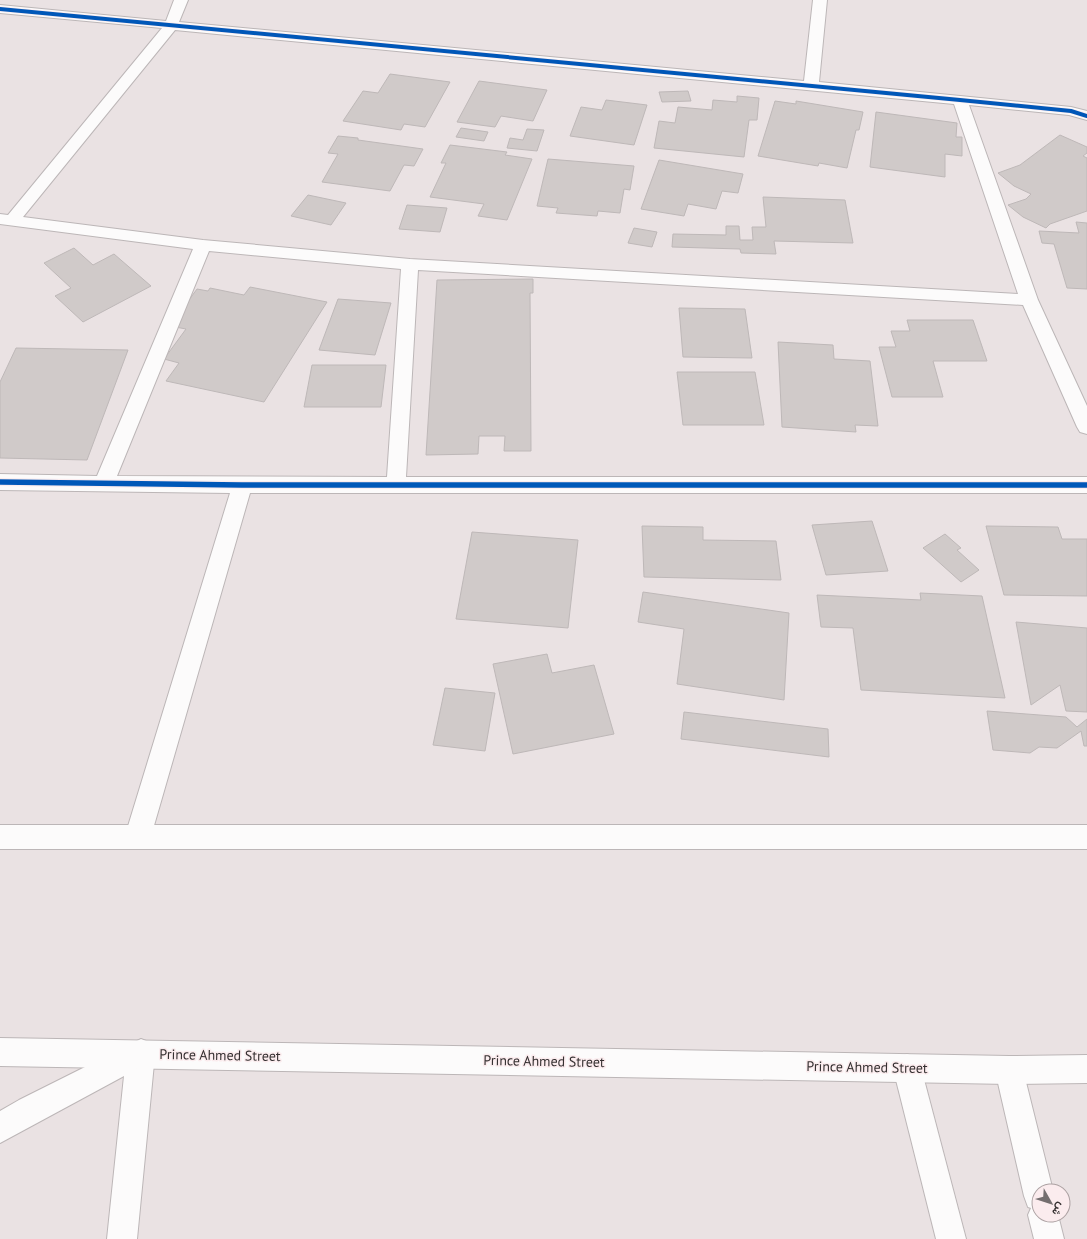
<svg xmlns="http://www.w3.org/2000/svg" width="1087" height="1239" font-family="'PT Sans',Vazirmatn,sans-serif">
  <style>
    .building { fill: #d0cac9; stroke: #beb8b8 }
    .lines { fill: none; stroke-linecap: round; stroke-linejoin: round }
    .minor-casing { stroke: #bcb6b7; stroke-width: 2 }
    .major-casing { stroke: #bcb6b7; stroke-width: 2 }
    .minor { fill: #fcfbfb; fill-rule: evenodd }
    .major { fill: #fcfbfb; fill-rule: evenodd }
    .cycleway-far1-casing { stroke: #fbecee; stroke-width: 5.5 }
    .cycleway-casing { stroke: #fbecee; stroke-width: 8 }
    .cycleway-far1 { stroke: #0057b8; stroke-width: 4 }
    .cycleway { stroke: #0057b8; stroke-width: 5.5 }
    .labels { text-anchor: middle; stroke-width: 3; stroke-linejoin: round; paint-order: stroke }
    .near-street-label { font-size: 14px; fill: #353031; stroke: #fbecee }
  </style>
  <rect width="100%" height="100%" fill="#eae2e3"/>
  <!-- building -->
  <g class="building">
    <path d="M390,74L450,82L425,127L404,124L401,130L343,121L363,91L378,93Z"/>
    <path d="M479,81L547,90L533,121L501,116L495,127L457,122Z"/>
    <path d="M688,91L691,101L662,102L659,92Z"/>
    <path d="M737,96L759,98L757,120H749L744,157L654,148L659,121L675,123L678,107L712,110L713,100L737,102Z"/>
    <path d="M606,100L647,105L634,145L570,136L581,107L602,110Z"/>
    <path d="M775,101L796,104V101L863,112L859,130H856L847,168L819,163L818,166L758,156Z"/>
    <path d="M876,112L957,123L956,137H962V156L945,154V177L870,167Z"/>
    <path d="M461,128L488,132L484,141L456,137Z"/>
    <path d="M527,129L544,130L537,151L507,148L510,138L523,140Z"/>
    <path d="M1060,135L1087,147V153L1083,156L1087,158V211L1050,224L1046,228L1023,217L1008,205L1026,199L1031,194L1014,186L998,173L1020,165Z"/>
    <path d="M338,136L358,138V140L423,149L414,166L404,165L390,191L322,182L338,154L328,153Z"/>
    <path d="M450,145L507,152L505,155L532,159L507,220L478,216L484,204L430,197L446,163H441Z"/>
    <path d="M548,159L634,166L630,190L624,189L620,213L598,211L597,216L556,213L558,208L537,206Z"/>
    <path d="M659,160L743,174L738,193L722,191L716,209L688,204L684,216L641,209Z"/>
    <path d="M308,195L346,203L331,225L291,216Z"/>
    <path d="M763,197L845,200L853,243L774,241L776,254L741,253L740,249L672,247L673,234L726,235V226H739L740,240H753L752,227H766Z"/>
    <path d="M407,205L447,208L440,232L399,229Z"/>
    <path d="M1076,222L1087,223V289L1067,288L1054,244L1042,243L1039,231L1079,233Z"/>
    <path d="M634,228L657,232L652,247L628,243Z"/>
    <path d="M74,248L93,265L114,254L151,286L83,322L55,296L71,288L44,263Z"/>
    <path d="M533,279V293H530L531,451H504L505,436H479L478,454L426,455L437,280Z"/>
    <path d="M250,287L327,302L264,402L166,381L179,363L164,359L186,329L170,326L197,289L208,291L210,288L244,295Z"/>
    <path d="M338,299L391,303L375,355L319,350Z"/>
    <path d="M679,308L745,309L752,358L683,357Z"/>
    <path d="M907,320H973L987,361H933L943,397H892L879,347H896L891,331H910Z"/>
    <path d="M778,342L833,345L834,359L870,361L878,426L855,425L856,432L782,427Z"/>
    <path d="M16,348L128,350L87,460L0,458V382Z"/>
    <path d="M312,365H386L381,407H304Z"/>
    <path d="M677,372H755L764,425H683Z"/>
    <path d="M872,521L888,571L826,575L812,525Z"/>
    <path d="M642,526L703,527V540L776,541L781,580L644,577Z"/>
    <path d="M986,526L1058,527L1062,539H1087V596L1004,595Z"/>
    <path d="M472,532L578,540L568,628L456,619Z"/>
    <path d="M945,534L961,548L957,550L979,570L961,582L923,548Z"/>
    <path d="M643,592L789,613L784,700L677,684L684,629L638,622Z"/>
    <path d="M920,593L982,596L1005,698L861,690L853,628L821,627L817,595L921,600Z"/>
    <path d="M1016,622L1087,628V712L1066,711L1060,685L1031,705Z"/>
    <path d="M547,654L552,673L594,665L614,734L513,754L493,664Z"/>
    <path d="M445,688L495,693L485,751L433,745Z"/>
    <path d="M987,711L1066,717L1077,727L1087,719V746H1084L1081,731L1057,748L1039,747L1030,753L993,750Z"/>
    <path d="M684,712L828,729L829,757L681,739Z"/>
  </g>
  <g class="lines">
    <defs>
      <g id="minor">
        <path d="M174,0H188L179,22L804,81L813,0H827L819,82L1071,107L1087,111V120L1069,115L969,105L1038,300L1087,406V434L1080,432L1077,427L1023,305L418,270L406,477H1087V493H250L151,836L147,844L138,848L129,844L125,836L230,493L0,490V474L97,476L193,249L0,224V214L8,215L162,28L0,13V5L166,21ZM175,30L954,104L1018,294L410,259L203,240L23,217ZM209,251L401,269L387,477L117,476Z"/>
        <path d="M141,1039L151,1043L155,1053L137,1239H107L124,1076L0,1143V1111L19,1100Z"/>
        <path d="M907,1054L917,1058L921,1068L966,1239H936L893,1068L897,1058Z"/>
        <path d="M1009,1056L1019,1060L1023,1070L1053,1191H1039V1215H1058L1064,1239H1034L1028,1215L1031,1208L1028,1207L1024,1196L995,1070L999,1060Z"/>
      </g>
      <g id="major">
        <rect x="0" y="825" width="1087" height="24"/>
        <path d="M0,1038L1009,1056L1087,1055V1083L1009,1084L0,1066Z"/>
      </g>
    </defs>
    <!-- minor casing -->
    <use href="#minor" class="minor-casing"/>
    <!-- major casing -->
    <use href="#major" class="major-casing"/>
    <!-- minor -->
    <use href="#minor" class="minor"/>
    <!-- major -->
    <use href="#major" class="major"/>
    <defs>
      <path id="cycleway-far1" d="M0,9L960,100L1071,111L1087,116"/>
      <path id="cycleway" d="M0,482L242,485H1087"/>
    </defs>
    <!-- cycleway-far1 casing -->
    <use href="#cycleway-far1" class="cycleway-far1-casing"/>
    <!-- cycleway casing -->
    <use href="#cycleway" class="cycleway-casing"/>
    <!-- cycleway-far1 -->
    <use href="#cycleway-far1" class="cycleway-far1"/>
    <!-- cycleway -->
    <use href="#cycleway" class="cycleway"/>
  </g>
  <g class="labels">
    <!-- near-street labels -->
    <g class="near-street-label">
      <text transform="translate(220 1055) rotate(1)" y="5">Prince Ahmed Street</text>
      <text transform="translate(544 1061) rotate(1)" y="5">Prince Ahmed Street</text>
      <text transform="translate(867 1067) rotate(1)" y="5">Prince Ahmed Street</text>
    </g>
  </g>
  <!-- north arrow -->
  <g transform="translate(1051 1203) rotate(129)"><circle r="19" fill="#fbecee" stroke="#aca1a2"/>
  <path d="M0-3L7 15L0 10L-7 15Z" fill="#746e6f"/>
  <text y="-6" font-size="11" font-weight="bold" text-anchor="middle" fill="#353031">ش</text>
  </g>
</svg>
